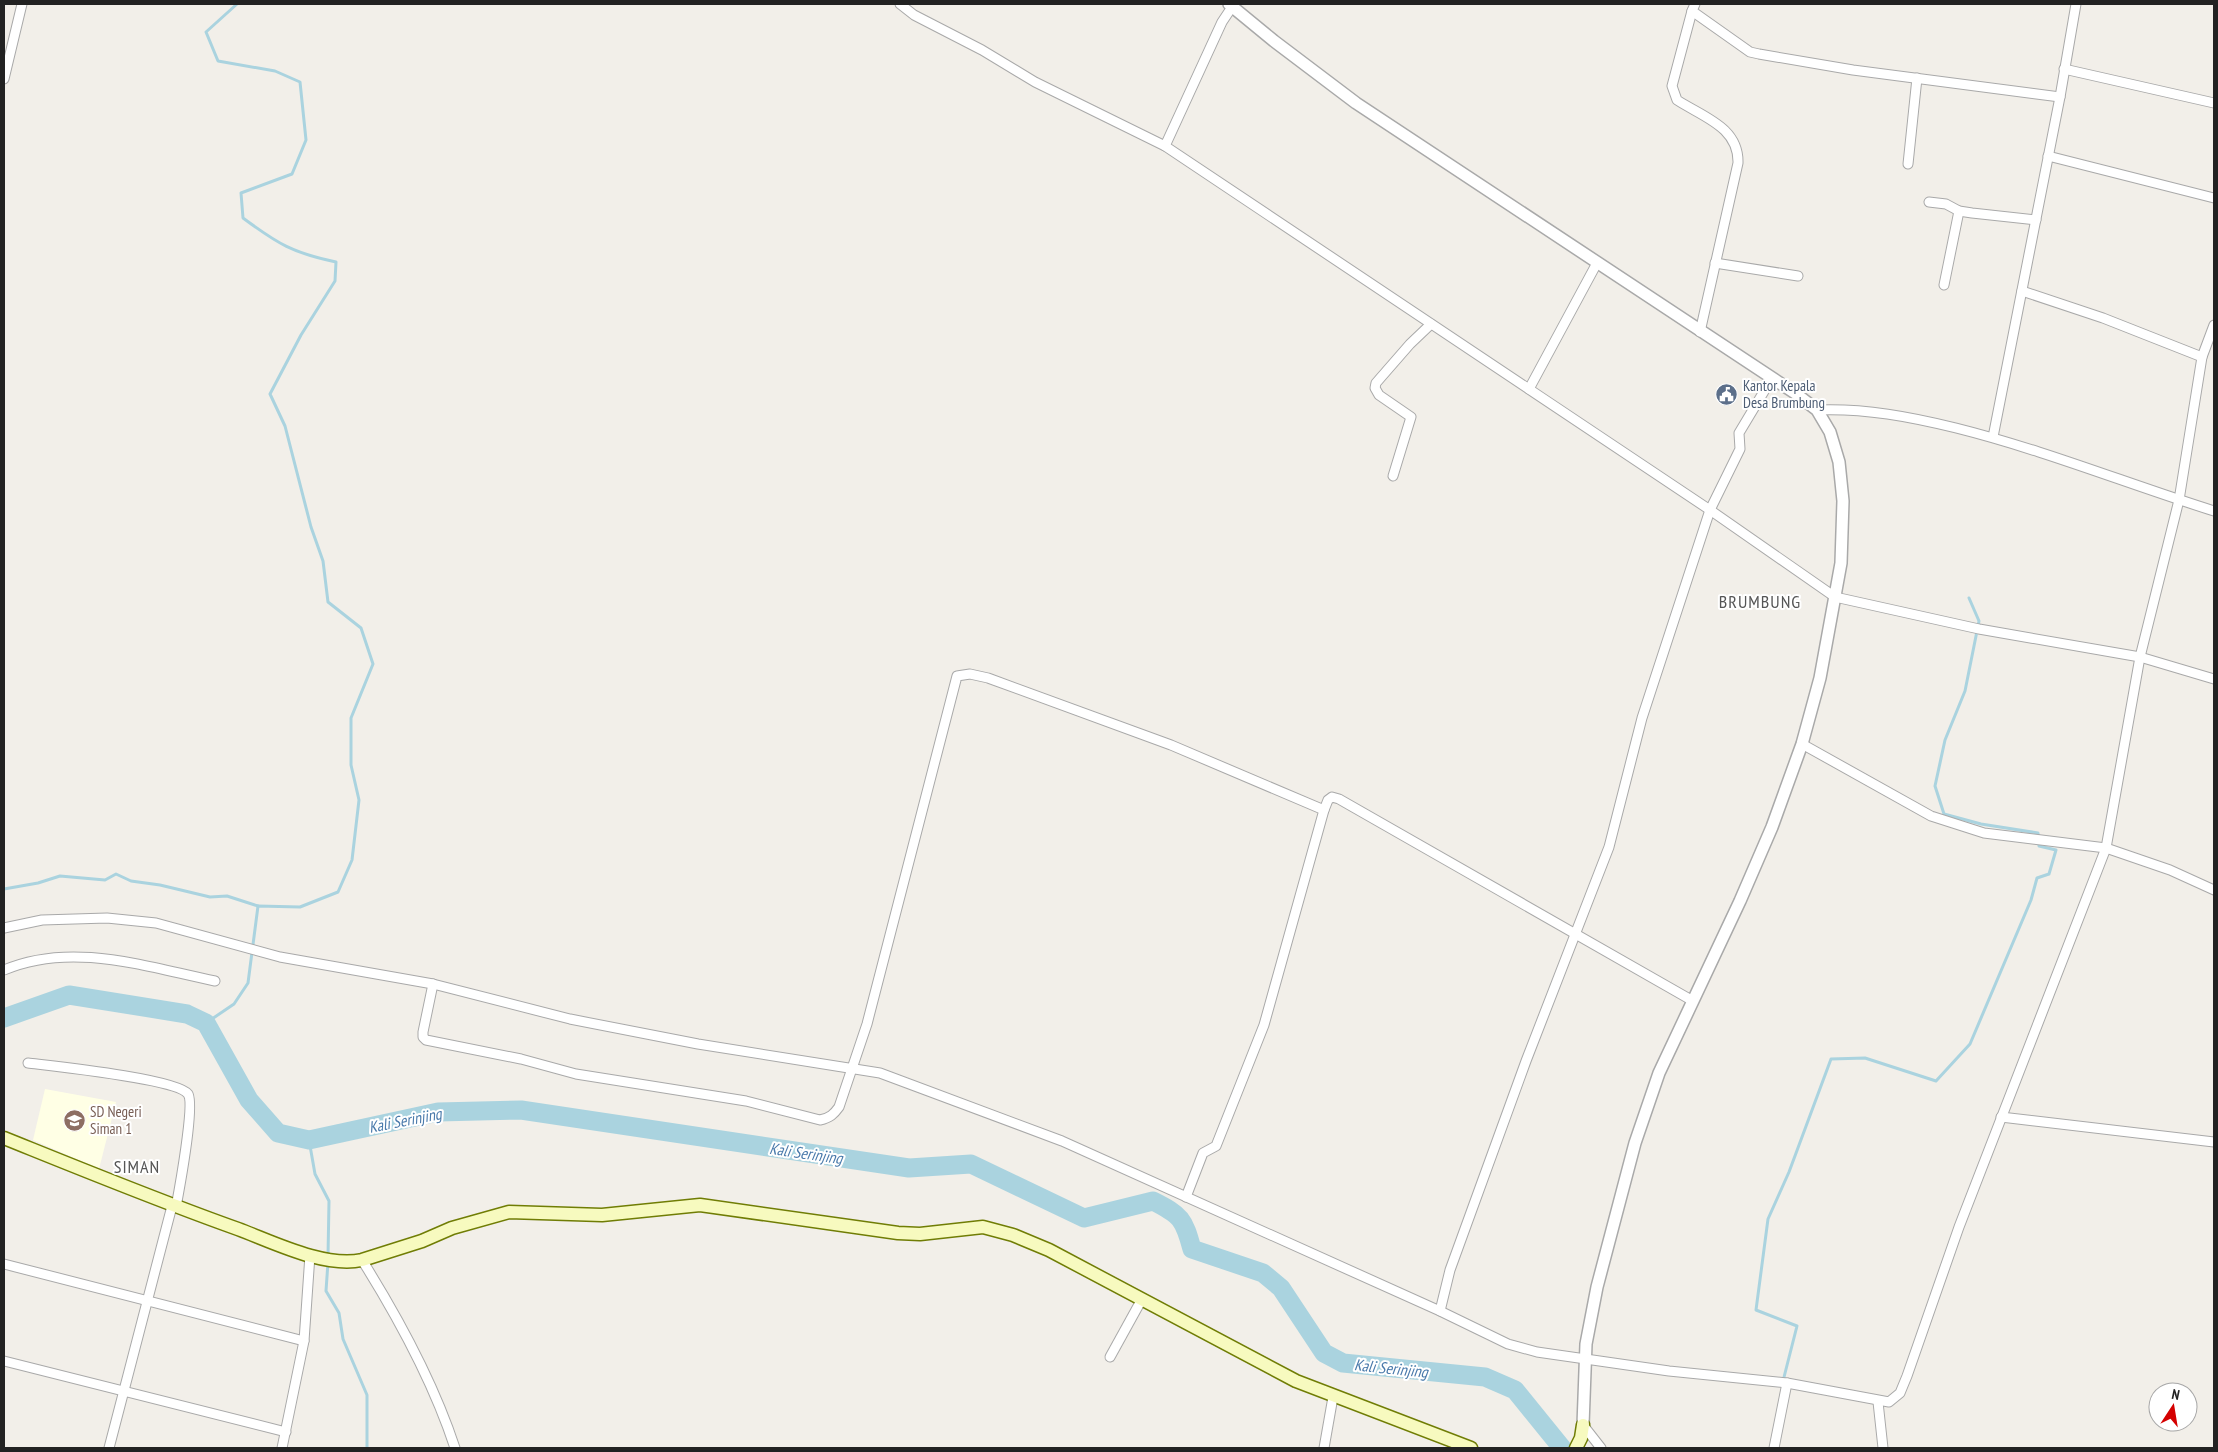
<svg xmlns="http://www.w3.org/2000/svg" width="2218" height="1452" font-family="'PT Sans Narrow',sans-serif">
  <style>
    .education { fill: #ffffe5 }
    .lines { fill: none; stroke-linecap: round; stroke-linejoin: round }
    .stream { stroke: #aad3df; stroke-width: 3 }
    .river { stroke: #aad3df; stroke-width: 19 }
    .minor-casing { stroke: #a9a9a9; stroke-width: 11 }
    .tertiary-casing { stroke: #a9a9a9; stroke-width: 14 }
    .secondary-casing { stroke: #707d05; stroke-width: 15 }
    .minor { stroke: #fff; stroke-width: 9 }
    .tertiary { stroke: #fff; stroke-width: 11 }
    .secondary { stroke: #f7fabf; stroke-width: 12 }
    .labels { text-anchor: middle; stroke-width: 4; stroke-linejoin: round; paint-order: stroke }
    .service-label { font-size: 15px; fill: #4e5e75; stroke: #fff; text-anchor: start }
    .education-label { font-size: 15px; fill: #785e54; stroke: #fff; text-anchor: start }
    .water-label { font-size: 16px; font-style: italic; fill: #4a7aab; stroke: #fff }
    .quarter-label { font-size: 18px; letter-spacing: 1px; fill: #555; stroke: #fff }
  </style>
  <rect width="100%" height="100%" fill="#f2efe9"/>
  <!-- education -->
  <path class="education" d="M45,1089L116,1102L99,1169L33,1140Z"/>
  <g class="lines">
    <!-- stream -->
    <g class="stream">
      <path d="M4,889L38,883L60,876L105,880L116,874L131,881L160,885L210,897L227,896L258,906"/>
      <path d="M206,1023L234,1004L248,983L258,906L300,907L338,892L352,860L359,800L351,765V718L373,664L361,628L328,602L323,561L311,527L285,426L270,394L301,335L335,281L336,262C293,253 278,244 243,218L241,193L292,174L306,140L300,82L275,71L218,61L206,32L237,4"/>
      <path d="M309,1140L315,1174L329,1201L328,1256"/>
      <path d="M328,1262L326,1291L339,1313L343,1339L367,1395V1448"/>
      <path d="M1783,1381L1797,1326L1756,1310L1768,1219L1789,1172L1831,1059L1865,1058L1936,1081L1970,1044L2031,900L2037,878L2049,874L2056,850L2039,846L2038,833L1981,824L1944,814L1935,786L1945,740L1965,691L1979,621L1969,598"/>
    </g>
    <!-- river -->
    <path class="river" d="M4,1018L69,995L187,1014L206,1023L249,1100L278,1133L309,1140L438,1112L521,1110L909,1168L971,1164L1084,1218L1153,1201C1181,1215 1184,1219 1192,1249L1263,1273L1281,1288L1324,1353L1343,1363L1485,1377L1515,1390L1562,1448"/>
    <defs>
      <g id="minor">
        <path d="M900,4L914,15L982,50L1035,82L1165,146L1710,510L1835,597L1979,629L2140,657L2214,679"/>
        <path d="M1695,4L1692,11L1750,52L1759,54L1853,70L2060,97"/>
        <path d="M1692,11L1672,86L1677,100C1703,117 1739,127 1738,163L1700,332"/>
        <path d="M2064,69L2214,103"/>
        <path d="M4,79L22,4"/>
        <path d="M1165,146L1222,22L1232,7"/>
        <path d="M2048,156L2214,198"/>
        <path d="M1908,164L1917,78"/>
        <path d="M1929,202L1946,204L1959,211L1972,213L2036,220"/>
        <path d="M1715,263L1798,276"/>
        <path d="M1944,285L1959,211"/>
        <path d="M2022,291L2103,318L2202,357"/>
        <path d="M1529,389L1597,263"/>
        <path d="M1817,410C1865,408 1911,417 1956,428C2044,450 2128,484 2214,511"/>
        <path d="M1993,437L2060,97L2076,4"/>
        <path d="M1393,476L1411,417L1379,395L1375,388L1376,383L1410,344L1431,324"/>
        <path d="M1802,744L1931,816L1984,833L2106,848L2170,870L2214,890"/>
        <path d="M4,928L42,920L107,918L156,923L280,957L433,984L570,1019L698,1044L880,1073L1062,1141L1440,1311L1508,1344L1537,1352L1669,1371L1787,1383L1889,1402L1900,1393L1907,1376L1959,1227L2106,848L2140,657L2179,500L2202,357L2214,325"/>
        <path d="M4,970C72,941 146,967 215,981"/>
        <path d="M433,984L423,1032V1037L426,1040L521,1059L576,1074L746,1101L820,1120C830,1118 834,1114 839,1107L867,1024L957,676L970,674L988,678L1171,745L1324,810"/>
        <path d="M28,1063C52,1066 177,1079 188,1094C195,1104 179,1191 176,1207"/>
        <path d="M2001,1117L2214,1142"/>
        <path d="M1186,1197L1203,1153L1216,1146L1264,1025L1324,810L1328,800L1332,797L1339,799L1693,1001"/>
        <path d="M362,1260C399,1319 433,1381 455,1448"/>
        <path d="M4,1264L304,1341"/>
        <path d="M1440,1311L1450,1270L1526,1061L1609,847L1642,718L1710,510L1740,449L1739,433L1772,378"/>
        <path d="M1110,1357L1142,1299"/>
        <path d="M4,1361L286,1432"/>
        <path d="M1878,1402L1883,1448"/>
        <path d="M1583,1425L1601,1448"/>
        <path d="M109,1448L172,1206"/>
        <path d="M282,1448L304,1341L310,1255"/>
        <path d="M1324,1448L1333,1397"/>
        <path d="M1774,1448L1787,1383"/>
      </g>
      <path id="tertiary" d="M1229,4L1274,41L1356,103L1795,393L1817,410L1830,432L1839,462L1843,501L1841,563L1820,678L1802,744L1772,827L1740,901L1659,1073L1635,1143L1597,1287L1586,1344L1583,1425"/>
      <g id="secondary">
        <path d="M4,1138C81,1169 159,1201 238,1229C273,1242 324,1268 362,1260L422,1241L452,1228L509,1212L602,1215L700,1205L898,1233L920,1234L983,1227L1013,1235L1049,1250L1296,1381L1471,1448"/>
        <path d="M1576,1448L1581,1438L1583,1425"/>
      </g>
    </defs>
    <!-- minor casing -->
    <use href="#minor" class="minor-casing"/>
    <!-- tertiary casing -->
    <use href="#tertiary" class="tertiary-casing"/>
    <!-- secondary casing -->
    <use href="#secondary" class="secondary-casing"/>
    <!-- minor -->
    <use href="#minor" class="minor"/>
    <!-- tertiary -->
    <use href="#tertiary" class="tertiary"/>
    <!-- secondary -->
    <use href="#secondary" class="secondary"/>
  </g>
  <!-- icons -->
  <defs>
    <symbol id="civic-disc" viewBox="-11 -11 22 22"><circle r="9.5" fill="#5c6f8a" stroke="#fff"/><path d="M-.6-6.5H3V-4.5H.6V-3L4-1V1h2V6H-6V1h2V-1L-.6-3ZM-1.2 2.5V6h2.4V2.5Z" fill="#fff"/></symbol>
    <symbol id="school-disc" viewBox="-11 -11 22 22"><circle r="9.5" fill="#8d6e63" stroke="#fff"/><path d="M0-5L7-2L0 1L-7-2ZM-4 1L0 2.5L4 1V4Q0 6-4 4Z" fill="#fff"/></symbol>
  </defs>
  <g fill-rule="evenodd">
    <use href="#civic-disc" x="1714" y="382" width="25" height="25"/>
    <use href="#school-disc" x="62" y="1108" width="25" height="25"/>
  </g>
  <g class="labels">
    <!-- service labels -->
    <g class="service-label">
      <text x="1743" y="391">Kantor Kepala<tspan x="1743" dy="17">Desa Brumbung</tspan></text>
    </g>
    <!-- education labels -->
    <g class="education-label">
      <text x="90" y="1117">SD Negeri<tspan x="90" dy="17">Siman 1</tspan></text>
    </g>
    <!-- water labels -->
    <g class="water-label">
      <text transform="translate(405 1120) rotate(-11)" y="6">Kali Serinjing</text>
      <text transform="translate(806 1153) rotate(8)" y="6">Kali Serinjing</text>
      <text transform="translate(1391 1368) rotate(6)" y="6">Kali Serinjing</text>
    </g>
    <!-- quarter labels -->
    <g class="quarter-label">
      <text x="1760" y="608">BRUMBUNG</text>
      <text x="137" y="1173">SIMAN</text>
    </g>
  </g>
  <!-- border -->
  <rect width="2218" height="1452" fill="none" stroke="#222222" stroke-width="10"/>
  <!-- north arrow -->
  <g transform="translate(2173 1407) rotate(12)"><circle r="24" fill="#ffffff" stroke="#a7a7a7"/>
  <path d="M0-4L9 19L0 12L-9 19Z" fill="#d40000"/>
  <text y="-8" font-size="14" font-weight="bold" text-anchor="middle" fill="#222222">N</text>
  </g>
</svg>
